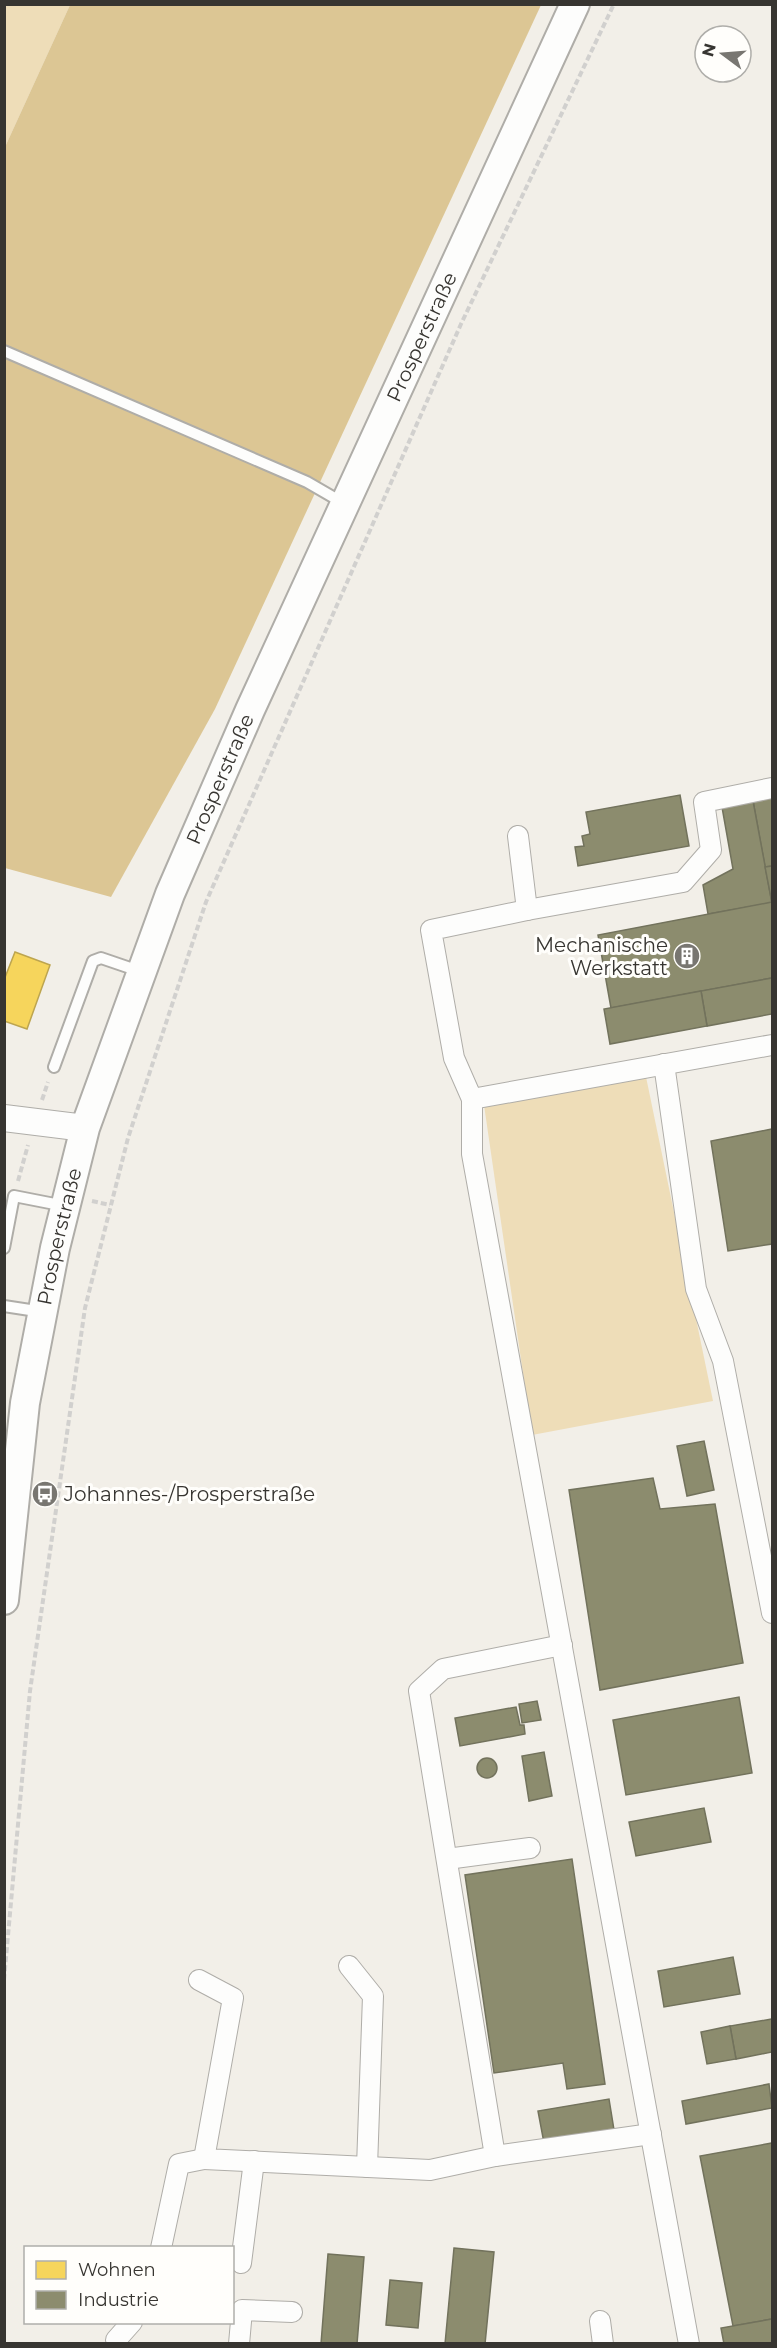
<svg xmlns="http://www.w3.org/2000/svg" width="777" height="2348" font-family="Montserrat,sans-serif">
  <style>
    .green { fill: #eeddb8 }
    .forest { fill: #dcc694 }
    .homes { fill: #f6d55c; stroke: #bda54f; stroke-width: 1.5 }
    .industry { fill: #8c8c6e; stroke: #72725c; stroke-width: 1.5 }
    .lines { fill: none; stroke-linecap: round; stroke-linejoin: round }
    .service-casing { stroke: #afada8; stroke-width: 14 }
    .minor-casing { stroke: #afada8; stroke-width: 22 }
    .tertiary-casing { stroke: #afada8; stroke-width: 28 }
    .secondary-casing { stroke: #afada8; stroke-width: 32 }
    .path { stroke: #d1d0ce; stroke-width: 4; stroke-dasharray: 6 3; stroke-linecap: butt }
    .service { stroke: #fdfdfc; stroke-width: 10 }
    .minor { stroke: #fdfdfc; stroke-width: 20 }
    .tertiary { stroke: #fdfdfc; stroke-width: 26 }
    .secondary { stroke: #fdfdfc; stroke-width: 28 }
    .labels { text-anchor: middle; stroke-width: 6; stroke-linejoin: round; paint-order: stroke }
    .street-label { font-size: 20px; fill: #373531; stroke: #fffefb }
    .poi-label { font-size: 20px; fill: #373531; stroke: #fffefb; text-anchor: end }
  </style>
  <rect width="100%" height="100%" fill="#f2efe8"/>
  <!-- green -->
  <g class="green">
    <path d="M5,5H70L5,147Z"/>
    <path d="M645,1072L713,1401L532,1435L484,1105Z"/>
  </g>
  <!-- forest -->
  <path class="forest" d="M70,5H541L215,709L111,897L5,868V147Z"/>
  <!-- homes -->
  <path class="homes" d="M15,952L50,965L27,1029L4,1021V980Z"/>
  <!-- industry -->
  <g class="industry">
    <path d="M680,795L689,846L578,866L575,847L584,846L582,836L590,834L586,812Z"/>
    <path d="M772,798V866L765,867L753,801Z"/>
    <path d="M753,801L772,903L708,914L703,885L733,869L722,807Z"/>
    <path d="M772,866V903L765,867Z"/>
    <path d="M772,902V978L611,1008L598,935Z"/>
    <path d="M772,978V1014L707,1026L701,991Z"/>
    <path d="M701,991L707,1026L610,1044L604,1009Z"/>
    <path d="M772,1129V1244L728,1251L711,1141Z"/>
    <path d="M704,1441L714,1490L687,1496L677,1446Z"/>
    <path d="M653,1478L660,1509L715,1504L743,1663L600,1690L569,1490Z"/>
    <path d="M739,1697L752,1773L626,1795L613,1720Z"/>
    <path d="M537,1701L541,1720L522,1723L519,1704Z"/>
    <path d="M516,1707L520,1725H524L525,1734L460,1746L455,1718Z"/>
    <path d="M544,1752L552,1796L529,1801L522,1756Z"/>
    <circle cx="487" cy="1768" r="10"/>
    <path d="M704,1808L711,1842L636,1856L629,1822Z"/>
    <path d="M572,1859L605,2084L567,2089L563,2063L494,2073L465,1875Z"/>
    <path d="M733,1957L740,1994L664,2007L658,1971Z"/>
    <path d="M772,2019V2052L736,2059L730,2026Z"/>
    <path d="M730,2026L736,2059L707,2064L701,2032Z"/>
    <path d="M769,2084L772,2108L686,2124L682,2101Z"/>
    <path d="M609,2099L614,2130L544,2143L538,2111Z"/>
    <path d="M772,2143V2319L733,2326L700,2156Z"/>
    <path d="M454,2248L494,2252L485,2344H445Z"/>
    <path d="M328,2254L364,2257L357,2344H321Z"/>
    <path d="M390,2280L422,2283L418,2328L386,2325Z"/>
    <path d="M772,2319V2344H724L721,2328Z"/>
  </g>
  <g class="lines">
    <defs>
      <g id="service">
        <path d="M4,351L307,482L345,504"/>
        <path d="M54,1067L93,961L101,958L142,972"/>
        <path d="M4,1248L14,1196L65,1206"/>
        <path d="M4,1306L43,1312"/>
      </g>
      <g id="minor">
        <path d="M772,788L704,802L711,850L683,882L527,910L431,930L454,1058L472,1099L772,1045"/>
        <path d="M518,836L527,910"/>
        <path d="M664,1064L696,1289L723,1361L772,1613"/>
        <path d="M472,1099V1154L689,2344"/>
        <path d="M562,1645L443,1669L419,1691L495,2156L651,2134"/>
        <path d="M447,1859L530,1848"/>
        <path d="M349,1966L373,1996L367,2167"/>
        <path d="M199,1980L233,1998L204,2159L430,2170L495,2156"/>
        <path d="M161,2248L179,2164L204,2159"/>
        <path d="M241,2263L254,2161"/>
        <path d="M600,2321L603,2344"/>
        <path d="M116,2340L132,2322"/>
        <path d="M239,2344L242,2310L292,2312"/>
      </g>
      <path id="tertiary" d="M4,1118L85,1128"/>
      <g id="secondary">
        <path id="s1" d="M4,1600L25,1403L55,1248L85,1128L170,894L250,710L575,4"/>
      </g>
    </defs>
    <!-- service casing -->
    <use href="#service" class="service-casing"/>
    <!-- minor casing -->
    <use href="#minor" class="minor-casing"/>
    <!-- tertiary casing -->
    <use href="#tertiary" class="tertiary-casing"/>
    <!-- secondary casing -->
    <use href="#secondary" class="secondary-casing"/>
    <!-- path -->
    <g class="path">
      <path d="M42,1100L48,1082"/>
      <path d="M18,1181L28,1145"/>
      <path d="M92,1201L110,1205"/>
      <path d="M4,1980L30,1691L85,1308L128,1138L206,902L461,324L614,4"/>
    </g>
    <!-- service -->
    <use href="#service" class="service"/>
    <!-- minor -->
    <use href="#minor" class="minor"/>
    <!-- tertiary -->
    <use href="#tertiary" class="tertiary"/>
    <!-- secondary -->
    <use href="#secondary" class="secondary"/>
  </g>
  <!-- icons -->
  <defs>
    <symbol id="building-disc" viewBox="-11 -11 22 22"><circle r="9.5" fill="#787671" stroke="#fffefb"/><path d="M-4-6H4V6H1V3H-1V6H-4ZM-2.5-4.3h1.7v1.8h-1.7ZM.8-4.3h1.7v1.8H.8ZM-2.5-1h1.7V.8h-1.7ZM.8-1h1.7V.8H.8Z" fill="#fff"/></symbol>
    <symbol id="bus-disc" viewBox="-11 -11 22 22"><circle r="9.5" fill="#787671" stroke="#fffefb"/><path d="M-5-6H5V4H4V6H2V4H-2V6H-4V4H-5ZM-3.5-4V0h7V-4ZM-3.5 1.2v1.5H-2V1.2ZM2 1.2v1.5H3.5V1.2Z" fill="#fff"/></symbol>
  </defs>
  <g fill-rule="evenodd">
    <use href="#building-disc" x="672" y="941" width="30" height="30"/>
    <use href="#bus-disc" x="30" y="1479" width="30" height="30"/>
  </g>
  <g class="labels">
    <!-- street labels -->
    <g class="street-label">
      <text dy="7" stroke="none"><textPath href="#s1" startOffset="1340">Prosperstraße</textPath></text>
      <text dy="7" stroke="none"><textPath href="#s1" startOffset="854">Prosperstraße</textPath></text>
      <text dy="7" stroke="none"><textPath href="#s1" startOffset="368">Prosperstraße</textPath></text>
    </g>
    <!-- poi labels -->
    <g class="poi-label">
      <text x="668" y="952">Mechanische<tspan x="668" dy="23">Werkstatt</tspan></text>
      <text x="64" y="1501" text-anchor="start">Johannes-/Prosperstraße</text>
    </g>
  </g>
  <!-- border -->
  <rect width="777" height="2348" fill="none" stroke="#373531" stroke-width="12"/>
  <!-- legend -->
  <rect x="24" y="2246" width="210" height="78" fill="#fffefb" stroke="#afaeaa" stroke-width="1.5"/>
  <rect x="36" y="2261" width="30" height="18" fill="#f6d55c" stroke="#afaeaa" stroke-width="1.5"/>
  <text x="78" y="2276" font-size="18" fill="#373531">Wohnen</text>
  <rect x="36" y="2291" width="30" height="18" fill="#8c8c6e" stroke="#afaeaa" stroke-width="1.5"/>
  <text x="78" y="2306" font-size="18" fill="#373531">Industrie</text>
  <!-- north arrow -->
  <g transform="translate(723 54) rotate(286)"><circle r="28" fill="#fffefb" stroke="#afaeaa" stroke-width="1.5"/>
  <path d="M0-4.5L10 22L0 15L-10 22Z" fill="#787671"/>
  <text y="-9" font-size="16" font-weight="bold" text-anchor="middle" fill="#373531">N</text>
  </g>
</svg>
